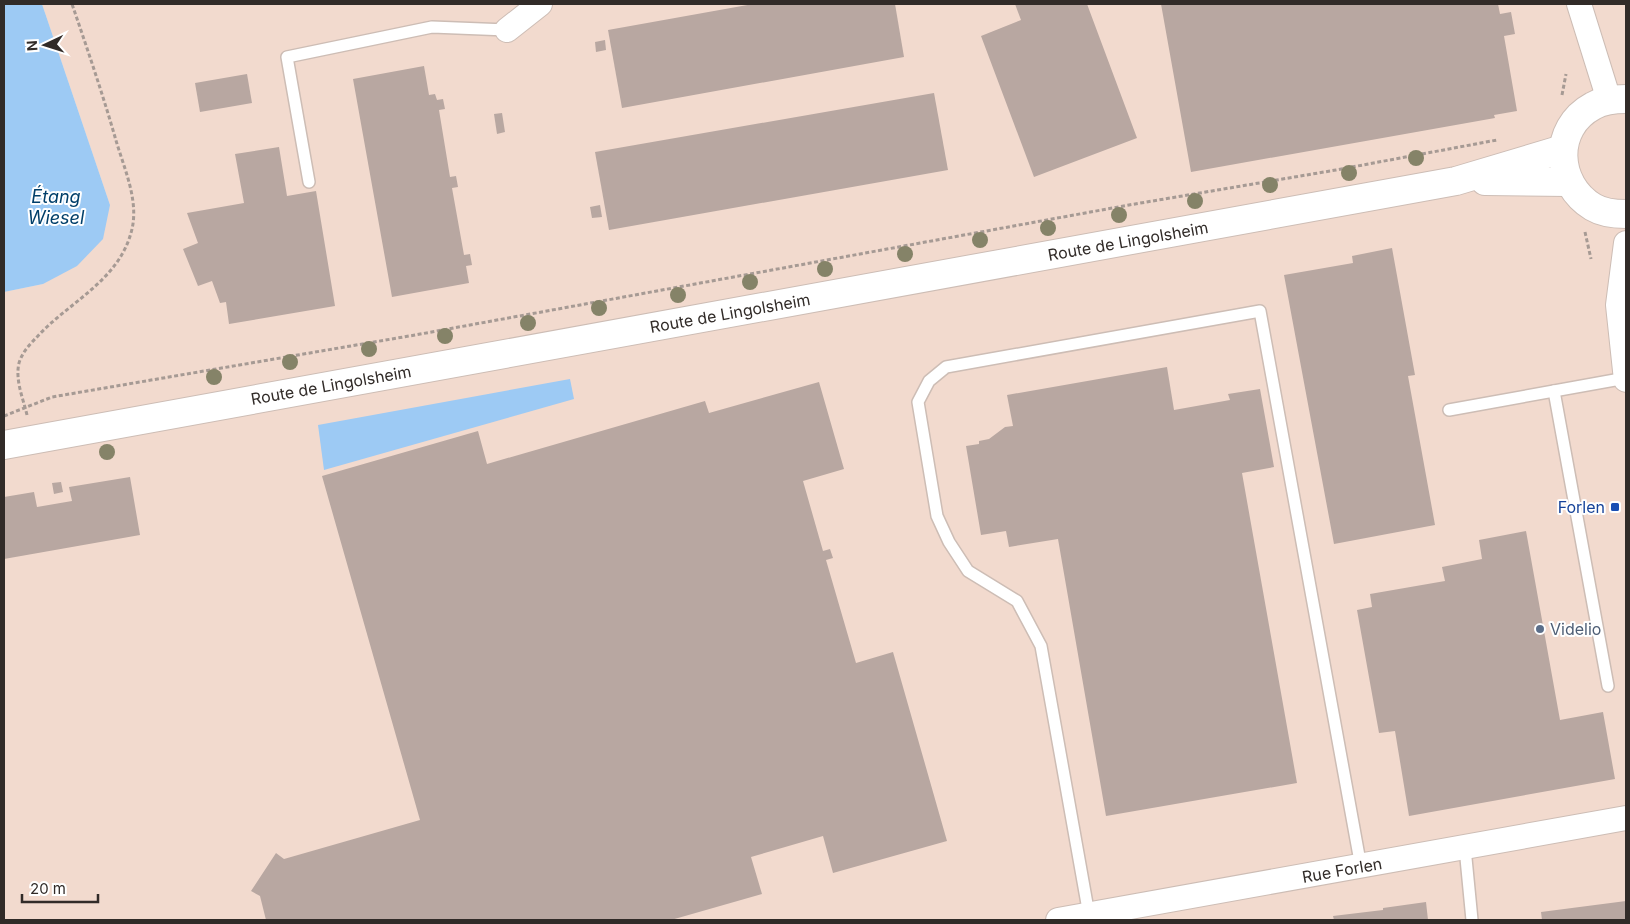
<svg xmlns="http://www.w3.org/2000/svg" width="1630" height="924" font-family="Inter,sans-serif">
  <style>
    .built { fill: #f2dace }
    .water { fill: #9dcaf4 }
    .building { fill: #b8a7a1 }
    .lines { fill: none; stroke-linecap: round; stroke-linejoin: round }
    .lane-casing { stroke: #cdbdb5; stroke-width: 14 }
    .street-casing { stroke: #cdbdb5; stroke-width: 26 }
    .secondary-casing { stroke: #cdbdb5; stroke-width: 30 }
    .path { stroke: #a69a94; stroke-width: 3; stroke-dasharray: 4 2.5; stroke-linecap: butt }
    .lane { stroke: #fff; stroke-width: 11 }
    .street { stroke: #fff; stroke-width: 24 }
    .secondary { stroke: #fff; stroke-width: 28 }
    .tree { fill: #858368 }
    .transit-dot { fill: #1a4fb4; stroke: #fff; stroke-width: 2 }
    .service-dot { fill: #5c6f8a; stroke: #fff; stroke-width: 2 }
    .labels { text-anchor: middle; stroke-width: 4; stroke-linejoin: round; paint-order: stroke }
    .street-label { font-size: 16px; fill: #312b28; stroke: #fff }
    .transit-label { font-size: 16px; fill: #164399; stroke: #fff; text-anchor: end }
    .service-label { font-size: 16px; fill: #4e5e75; stroke: #fff; text-anchor: start }
    .water-label { font-size: 18px; font-style: italic; fill: #003f6a; stroke: #fff }
  </style>
  <rect width="100%" height="100%" fill="#f6e6dd"/>
  <!-- built -->
  <path class="built" d="M42,4H1626V920H4V292L43,284L110,205Z"/>
  <!-- water -->
  <g class="water">
    <path d="M4,4H42L110,205L103,239L77,266L43,284L4,292Z"/>
    <path d="M570,379L574,399L324,470L318,425Z"/>
  </g>
  <!-- building -->
  <g class="building">
    <path d="M753,4H895L904,57L622,108L608,30Z"/>
    <path d="M1015,4H1087L1137,138L1034,177L981,36L1021,20Z"/>
    <path d="M1161,4H1498L1500,14L1511,12L1515,34L1504,36L1517,111L1494,115L1495,118L1191,172Z"/>
    <path d="M605,40L606,50L596,52L595,42Z"/>
    <path d="M424,66L429,95L435,94L437,100L443,99L445,109L439,110L450,177L456,176L458,187L452,188L464,255L470,254L472,265L466,266L469,283L392,297L353,79Z"/>
    <path d="M247,74L252,103L200,112L195,83Z"/>
    <path d="M934,93L948,170L609,230L595,152Z"/>
    <path d="M502,113L505,132L497,134L494,114Z"/>
    <path d="M279,147L287,196L316,191L335,306L229,324L226,302L220,303L212,281L198,286L183,249L198,243L187,213L244,203L235,154Z"/>
    <path d="M600,205L602,217L592,218L590,207Z"/>
    <path d="M1392,248L1415,375L1408,376L1435,525L1334,544L1284,275L1353,263L1352,256Z"/>
    <path d="M1167,367L1174,410L1230,400L1228,394L1260,389L1274,467L1242,473L1297,783L1106,816L1058,539L1009,547L1006,531L981,535L966,446L979,444V441L989,439L1005,427L1013,426L1007,395Z"/>
    <path d="M819,382L844,469L803,481L823,551L830,549L833,558L826,560L856,663L893,652L947,841L833,873L823,836L751,857L762,894L671,920H266L260,896L251,891L276,853L284,859L420,820L322,476L478,431L487,464L705,401L709,413Z"/>
    <path d="M130,477L140,535L4,559V497L34,492L37,507L72,501L69,487Z"/>
    <path d="M61,482L63,492L54,494L52,483Z"/>
    <path d="M1526,531L1560,720L1603,712L1615,779L1409,816L1395,731L1379,733L1357,610L1372,607L1370,594L1445,581L1442,567L1482,559L1479,540Z"/>
    <path d="M1626,901V920H1542L1541,912Z"/>
    <path d="M1426,902L1428,920H1334L1333,916L1383,910V908Z"/>
  </g>
  <g class="lines">
    <defs>
      <g id="lane">
        <path d="M309,182L287,57L432,27L507,30"/>
        <path d="M1554,391L1608,686"/>
        <path d="M1449,410L1626,378"/>
        <path d="M1465,848L1472,920"/>
        <path d="M1089,915L1041,646L1017,601L968,571L949,542L937,516L918,402L929,381L946,367L1260,311L1361,867"/>
      </g>
      <g id="street">
        <path d="M1579,4L1609,100"/>
        <path d="M507,30L540,4"/>
        <path d="M1626,243L1618,305L1626,380"/>
        <path d="M1058,920L1626,818"/>
      </g>
      <g id="secondary">
        <path d="M1626,99C1614,99 1603,100 1593,106C1552,128 1555,184 1593,207C1603,213 1615,214 1626,214"/>
        <path d="M1485,181L1568,182"/>
        <path d="M4,445L1456,181L1563,149"/>
      </g>
    </defs>
    <!-- lane casing -->
    <use href="#lane" class="lane-casing"/>
    <!-- street casing -->
    <use href="#street" class="street-casing"/>
    <!-- secondary casing -->
    <use href="#secondary" class="secondary-casing"/>
    <!-- path -->
    <g class="path">
      <path d="M1562,95L1566,74"/>
      <path d="M1585,232L1591,259"/>
      <path d="M27,415C23,398 15,380 19,363C22,353 29,345 36,338C68,302 120,281 132,229C139,199 123,166 115,137C102,92 87,48 72,4"/>
      <path d="M4,416L52,397L415,335L1129,205L1336,170L1497,140"/>
    </g>
    <!-- lane -->
    <use href="#lane" class="lane"/>
    <!-- street -->
    <use href="#street" class="street"/>
    <!-- secondary -->
    <use href="#secondary" class="secondary"/>
  </g>
  <!-- trees -->
  <g class="tree">
    <circle cx="1416" cy="158" r="8"/>
    <circle cx="1349" cy="173" r="8"/>
    <circle cx="1270" cy="185" r="8"/>
    <circle cx="1195" cy="201" r="8"/>
    <circle cx="1119" cy="215" r="8"/>
    <circle cx="1048" cy="228" r="8"/>
    <circle cx="980" cy="240" r="8"/>
    <circle cx="905" cy="254" r="8"/>
    <circle cx="825" cy="269" r="8"/>
    <circle cx="750" cy="282" r="8"/>
    <circle cx="678" cy="295" r="8"/>
    <circle cx="599" cy="308" r="8"/>
    <circle cx="528" cy="323" r="8"/>
    <circle cx="445" cy="336" r="8"/>
    <circle cx="369" cy="349" r="8"/>
    <circle cx="290" cy="362" r="8"/>
    <circle cx="214" cy="377" r="8"/>
    <circle cx="107" cy="452" r="8"/>
  </g>
  <!-- markers -->
  <rect class="transit-dot" x="1610" y="502" width="10" height="10" rx="2.5"/>
  <circle class="service-dot" cx="1540" cy="629" r="5"/>
  <g class="labels">
    <!-- street labels -->
    <g class="street-label">
      <text transform="translate(1128 241) rotate(-10)" y="6">Route de Lingolsheim</text>
      <text transform="translate(730 313) rotate(-10)" y="6">Route de Lingolsheim</text>
      <text transform="translate(331 385) rotate(-10)" y="6">Route de Lingolsheim</text>
      <text transform="translate(1342 870) rotate(-10)" y="6">Rue Forlen</text>
    </g>
    <!-- transit labels -->
    <g class="transit-label">
      <text x="1605" y="513">Forlen</text>
    </g>
    <!-- service labels -->
    <g class="service-label">
      <text x="1550" y="635">Videlio</text>
    </g>
    <!-- water labels -->
    <g class="water-label">
      <text x="56" y="203">Étang<tspan x="56" dy="21">Wiesel</tspan></text>
    </g>
  </g>
  <!-- border -->
  <rect width="1630" height="924" fill="none" stroke="#312b28" stroke-width="10"/>
  <!-- north arrow -->
  <g transform="translate(45 45) rotate(266)" stroke="#ffffff" stroke-width="4" paint-order="stroke">
  <path d="M0-4L9 19L0 12L-9 19Z" fill="#312b28"/>
  <text y="-8" font-size="14" font-weight="bold" text-anchor="middle" fill="#312b28">N</text>
  </g>
  <!-- scale -->
  <path d="M22 894v8h76v-8" fill="none" stroke="#312b28" stroke-width="2.5"/>
  <text x="30" y="894" font-size="15" fill="#312b28" stroke="#ffffff" stroke-width="4" paint-order="stroke">20 m</text>
</svg>
